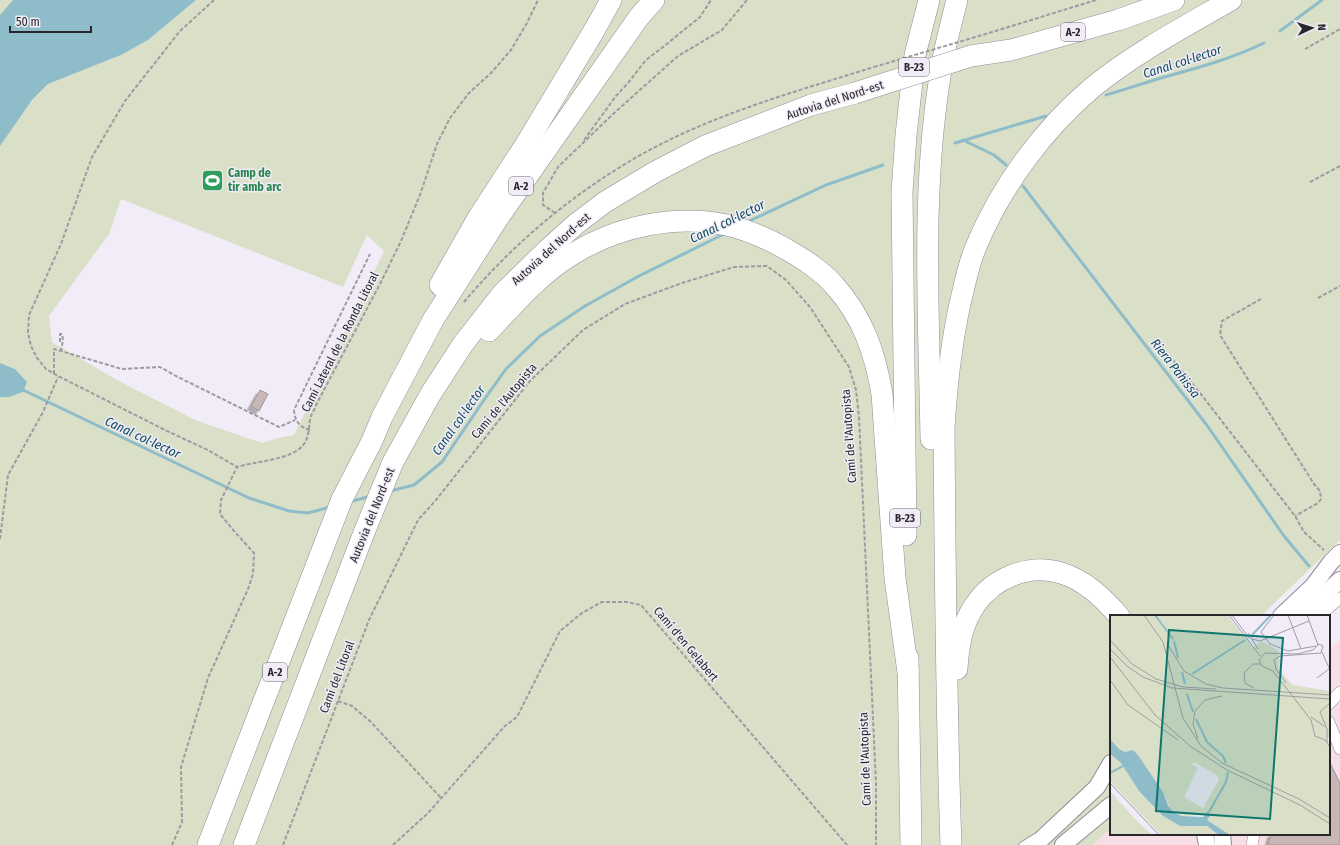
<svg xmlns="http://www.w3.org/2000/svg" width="1340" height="845" font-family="'Fira Sans Condensed',sans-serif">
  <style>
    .industrial { fill: #f6dde6 }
    .green { fill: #d9e0c7; fill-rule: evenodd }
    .water { fill: #8fbcc9 }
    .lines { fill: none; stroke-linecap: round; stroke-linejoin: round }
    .stream { stroke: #8fbcc9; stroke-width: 3 }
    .building { fill: #c7b8b7; stroke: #a29493; filter: url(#shadow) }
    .lane-casing { stroke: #918c96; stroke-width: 7 }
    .street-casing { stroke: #918c96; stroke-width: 12 }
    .secondary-casing { stroke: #918c96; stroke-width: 18 }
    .highway-casing { stroke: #918c96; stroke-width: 22 }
    .path { stroke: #9e9aa3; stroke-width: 2; stroke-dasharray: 4 2; stroke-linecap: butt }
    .lane { stroke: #fff; stroke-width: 5.5 }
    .street { stroke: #fff; stroke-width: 11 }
    .secondary { stroke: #fff; stroke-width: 16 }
    .highway { stroke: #fff; stroke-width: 21 }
    .highway-bridge-casing { stroke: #918c96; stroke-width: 22; stroke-linecap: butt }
    .path-bridge { stroke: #9e9aa3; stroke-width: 2; stroke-dasharray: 4 2; stroke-linecap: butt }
    .highway-bridge { stroke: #fff; stroke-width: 21 }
    .labels { text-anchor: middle; stroke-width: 3; stroke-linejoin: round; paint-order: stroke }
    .shield { fill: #f1ecf7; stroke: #656269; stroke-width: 1 }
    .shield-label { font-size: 11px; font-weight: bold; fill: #29272c }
    .street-label { font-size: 12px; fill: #29272c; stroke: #f1ecf7 }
    .leisure-label { font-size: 12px; font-weight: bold; fill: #27864d; stroke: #f1ecf7; text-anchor: start }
    .water-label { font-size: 13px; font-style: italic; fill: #0e4d5d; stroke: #f1ecf7 }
    .inset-river { fill: none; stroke: #8fbcc9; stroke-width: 2 }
    .inset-road { fill: none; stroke: #a19da6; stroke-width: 1 }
    .view { fill: #0f766e; fill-opacity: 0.15; stroke: #0f766e; stroke-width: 2 }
    .inset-edge { fill: none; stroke: #29272c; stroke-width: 2 }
  </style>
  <defs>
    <filter id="shadow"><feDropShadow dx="-3.5" dy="3.5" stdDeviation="0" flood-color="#0004"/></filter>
  </defs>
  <rect width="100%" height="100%" fill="#f1ecf7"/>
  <!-- industrial -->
  <path class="industrial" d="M1340,641V845H1093L1111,828V834H1329V648Z"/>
  <!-- green -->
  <g class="green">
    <path d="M0,0H13L0,15Z"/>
    <path d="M196,0H1340V540L1261,616H1111V828L1093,845H0V397H9L15,369L0,363V146L2,142L32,100L48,84L121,55L148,40ZM121,199L343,287L367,235L384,251L294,435L278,438L262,443L195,420L117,380L52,342L49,316L109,234Z"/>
  </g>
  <!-- water -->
  <g class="water">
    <path d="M13,0H196L148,40L121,55L48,84L32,100L0,146V15Z"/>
    <path d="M0,363L15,369L27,382L23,392L9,397H0Z"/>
  </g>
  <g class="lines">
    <!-- stream -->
    <g class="stream">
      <path d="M1280,31L1322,0"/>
      <path d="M1106,95C1126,89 1147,82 1168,76C1201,67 1233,58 1264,43"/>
      <path d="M963,140L994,155L1006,165"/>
      <path d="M955,143L1046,116"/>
      <path d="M1023,186L1206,424L1284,536L1309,566"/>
      <path d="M747,222L826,185L883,165"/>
      <path d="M21,389L249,498L289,511L308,513L330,507"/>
      <path d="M390,491L414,485L442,462L486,397L506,369L540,336L585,306L639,276L726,233"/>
      <path d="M349,502L371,496"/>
    </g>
  </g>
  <!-- building -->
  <g class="building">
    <path d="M260,390L268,394L259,411L251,406Z"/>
    <path d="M1329,761L1340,783V845H1268L1271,834H1329Z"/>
  </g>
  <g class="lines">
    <defs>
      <path id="lane" d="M1022,845L1035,837"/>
      <g id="street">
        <path d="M1319,616L1340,598"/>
        <path d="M1329,704L1340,692"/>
        <path d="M1329,722L1340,749"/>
        <path d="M1252,845L1254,834"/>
      </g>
      <g id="secondary">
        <path d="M1281,616L1313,586L1331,562L1340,553"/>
        <path d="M1301,616L1340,580"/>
        <path d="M1205,834L1207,845"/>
        <path d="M1222,834L1223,845"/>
        <path d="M1035,845L1097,787L1111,763"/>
        <path d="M1063,845L1111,805"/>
      </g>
      <g id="highway">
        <path d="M971,56L1011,50L1118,20L1174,0"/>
        <path d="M440,285L478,218L526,144L595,29L611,0"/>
        <path d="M489,331C515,303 541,273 573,254C618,226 676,214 727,225C748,230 768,239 786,249C803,259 821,270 834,285C863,317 875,353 882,394L895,578L908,672"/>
        <path d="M931,439C929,314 920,182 943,59C947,39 952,19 957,0"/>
        <path d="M906,535L902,192L906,135L915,55L929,0"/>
        <path d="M908,658L911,845"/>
        <path d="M957,669C958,648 962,623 975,605C993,578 1029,563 1061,573C1085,580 1103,598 1119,616"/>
        <path d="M208,845L342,499L372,441L382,417L433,320L498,218L639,17L654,0"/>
        <path d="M244,845L365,530L393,462L430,395L463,344L503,293L547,250L576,224L605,202L655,172L705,146L811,105L855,93"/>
        <path d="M951,845C946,706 945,567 944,427C947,380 952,333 964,287C967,274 970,261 975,249C1000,188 1042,130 1093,87C1135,53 1184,27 1231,0"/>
      </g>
    </defs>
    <!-- lane casing -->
    <use href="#lane" class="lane-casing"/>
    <!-- street casing -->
    <use href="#street" class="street-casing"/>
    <!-- secondary casing -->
    <use href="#secondary" class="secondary-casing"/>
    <!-- highway casing -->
    <use href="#highway" class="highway-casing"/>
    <!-- path -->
    <g class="path">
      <path d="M214,0L180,31L125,101L92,157L61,244L29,315L28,333L31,346L37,358L46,369L58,376L167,431L208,450L237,467"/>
      <path d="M989,33L1096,0"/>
      <path d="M1305,49L1340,29"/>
      <path d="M584,140L616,96L628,83L646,60L663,47L700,17L711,0"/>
      <path d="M1310,182L1340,166"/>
      <path d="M555,213L543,205V193L558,167L612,115L678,56L722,30L747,0"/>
      <path d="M1318,298L1340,286"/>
      <path d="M1261,299L1222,321L1220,335L1314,484L1320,491L1321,499L1318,503L1295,516"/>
      <path d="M464,302C513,244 571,195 637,157C710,115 794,92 874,67"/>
      <path d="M60,342V334H62L63,340L61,351"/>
      <path d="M1158,342L1204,398L1295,516L1304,532L1324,550"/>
      <path d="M54,374V349L122,369L160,367L176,376L279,427L295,420"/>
      <path d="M310,430C299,427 295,421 294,410L370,254"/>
      <path d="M0,539L8,475L43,412L58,377"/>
      <path d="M338,701L352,706L371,722L441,798"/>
      <path d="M172,845L182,822L181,767L208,678L248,589L253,574L254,553L234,531L220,514L221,500L237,467C256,461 293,460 304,444C310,436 308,425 311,416C312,413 315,409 316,405L380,284L401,241L420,195L437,144L450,118L469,93L491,73L511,50L527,23L538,0"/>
      <path d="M283,845L369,620L418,520L436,500L530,381L583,330L625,304L682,283L734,267L767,266L786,280L810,307L849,367L856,390L859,417L876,783V845"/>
      <path d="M393,845L428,813L505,726L517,717L560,631L582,613L602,602H627L641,605L847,845"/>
    </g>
    <!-- lane -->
    <use href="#lane" class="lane"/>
    <!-- street -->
    <use href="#street" class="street"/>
    <!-- secondary -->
    <use href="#secondary" class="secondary"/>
    <!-- highway -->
    <use href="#highway" class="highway"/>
    <defs>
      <path id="highway-bridge" d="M855,93L971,56"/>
    </defs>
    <!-- highway-bridge casing -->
    <use href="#highway-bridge" class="highway-bridge-casing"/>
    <!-- path-bridge -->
    <path class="path-bridge" d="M874,67L989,33"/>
    <!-- highway-bridge -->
    <use href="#highway-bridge" class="highway-bridge"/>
  </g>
  <!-- icons -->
  <defs>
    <symbol id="stadium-square" viewBox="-11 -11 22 22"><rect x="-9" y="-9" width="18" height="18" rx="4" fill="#2e9e5b" stroke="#f1ecf7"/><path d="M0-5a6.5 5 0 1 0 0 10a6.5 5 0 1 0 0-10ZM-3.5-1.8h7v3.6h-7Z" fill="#fff"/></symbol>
  </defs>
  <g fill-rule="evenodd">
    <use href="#stadium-square" x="200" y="168" width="25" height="25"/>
  </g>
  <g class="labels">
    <!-- shield labels -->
    <g class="shield">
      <rect x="1061" y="23" width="24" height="18" rx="3"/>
      <rect x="899" y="58" width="30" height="18" rx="3"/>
      <rect x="509" y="177" width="24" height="18" rx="3"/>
      <rect x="890" y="509" width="30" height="18" rx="3"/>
      <rect x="263" y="663" width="24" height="18" rx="3"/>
    </g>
    <g class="shield-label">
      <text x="1073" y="36">A-2</text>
      <text x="914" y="71">B-23</text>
      <text x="521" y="190">A-2</text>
      <text x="905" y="522">B-23</text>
      <text x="275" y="676">A-2</text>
    </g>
    <!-- street labels -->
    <g class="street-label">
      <text transform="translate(835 100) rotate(-18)" y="4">Autovia del Nord-est</text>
      <text transform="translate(551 249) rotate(-42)" y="4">Autovia del Nord-est</text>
      <text transform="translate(340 342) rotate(-63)" y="4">Camí Lateral de la Ronda Litoral</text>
      <text transform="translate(504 401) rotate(-50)" y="4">Camí de l'Autopista</text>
      <text transform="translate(849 436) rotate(-94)" y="4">Camí de l'Autopista</text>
      <text transform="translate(372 515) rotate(-68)" y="4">Autovia del Nord-est</text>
      <text transform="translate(686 644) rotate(50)" y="4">Camí d'en Gelabert</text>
      <text transform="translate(337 677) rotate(-69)" y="4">Camí del Litoral</text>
      <text transform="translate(865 759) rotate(-92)" y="4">Camí de l'Autopista</text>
    </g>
    <!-- leisure labels -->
    <g class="leisure-label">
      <text x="228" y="177">Camp de<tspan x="228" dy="14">tir amb arc</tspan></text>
    </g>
    <!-- water labels -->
    <g class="water-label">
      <text transform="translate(1182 61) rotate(-18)" y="5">Canal col·lector</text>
      <text transform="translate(727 221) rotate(-26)" y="5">Canal col·lector</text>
      <text transform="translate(1176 368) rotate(52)" y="5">Riera Pahissa</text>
      <text transform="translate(458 420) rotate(-55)" y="5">Canal col·lector</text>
      <text transform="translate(143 437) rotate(25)" y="5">Canal col·lector</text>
    </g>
  </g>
  <!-- overview -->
  <g transform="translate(1110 615)">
    <rect width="220" height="220" fill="#f1ecf7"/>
    <path d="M0,0H117L143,33L152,26L169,36L168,53L182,70L220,76V121L217,123L220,129V220H120L97,205L95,200L72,201L60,193L53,177L28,140L23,135L15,137L9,134L0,124ZM84,147L108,161L109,165L93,193L74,182L88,153L82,149ZM0,139L11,148L29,176L53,201L70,211H97L109,220H51L0,166ZM0,176L25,204L42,220H0Z" fill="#d9e0c7" fill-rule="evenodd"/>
    <path d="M0,124L9,134L15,137L23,135L28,140L53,177L58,191L65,198L72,201L93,202L98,196L100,201L97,205L120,220H109L97,211H70L53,201L29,176L11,148L0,139Z" fill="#8fbcc9"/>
    <path class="inset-river" d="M45,0L63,24M142,20L161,0M64,26L68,43M72,57L75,69M82,59L135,25M77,79L83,97M86,104L97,127L113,141L116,148M0,158L13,151M99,197L116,167L118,157"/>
    <path class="inset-road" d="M34,0L53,27L73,103L91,131L112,148L189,184L220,203M119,0L150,41M122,0L139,23M164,0L151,17L160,29L178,36L206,31M178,0L191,34M197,0L208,30M138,18L148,34M142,24L150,26L199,6M0,25L22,49L46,64L73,72L106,74M57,28L74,56L96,69L113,73L220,80M0,34L17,51L33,62L62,73L220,84M212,37L220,55M0,42L45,100L80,131L117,155L190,190L220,209M164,44L166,54L176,68M164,45L170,41L211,38L213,31L209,29L203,35L187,39L155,38L149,45L152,51L163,56L201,105L205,121L215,125L220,132M207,63L219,54M0,65L18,90L68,125M144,73L135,68L134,58L143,49H151M201,102L217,113V127M216,111L210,97L220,88M88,124L83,109L85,96L95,85L112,81M0,168L49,220"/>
    <path class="view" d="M59,15L173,23L160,204L46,196Z"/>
    <rect width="220" height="220" class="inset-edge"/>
  </g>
  <!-- north arrow -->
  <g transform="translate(1312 28) rotate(86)" stroke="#f1ecf7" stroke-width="3" paint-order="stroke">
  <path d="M0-3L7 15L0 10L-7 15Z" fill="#29272c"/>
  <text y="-6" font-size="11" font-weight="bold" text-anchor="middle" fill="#29272c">N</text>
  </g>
  <!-- scale -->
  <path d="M10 26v6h81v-6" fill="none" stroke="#29272c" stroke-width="2"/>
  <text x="16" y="26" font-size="12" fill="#29272c" stroke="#f1ecf7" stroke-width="3" paint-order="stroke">50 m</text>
</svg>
